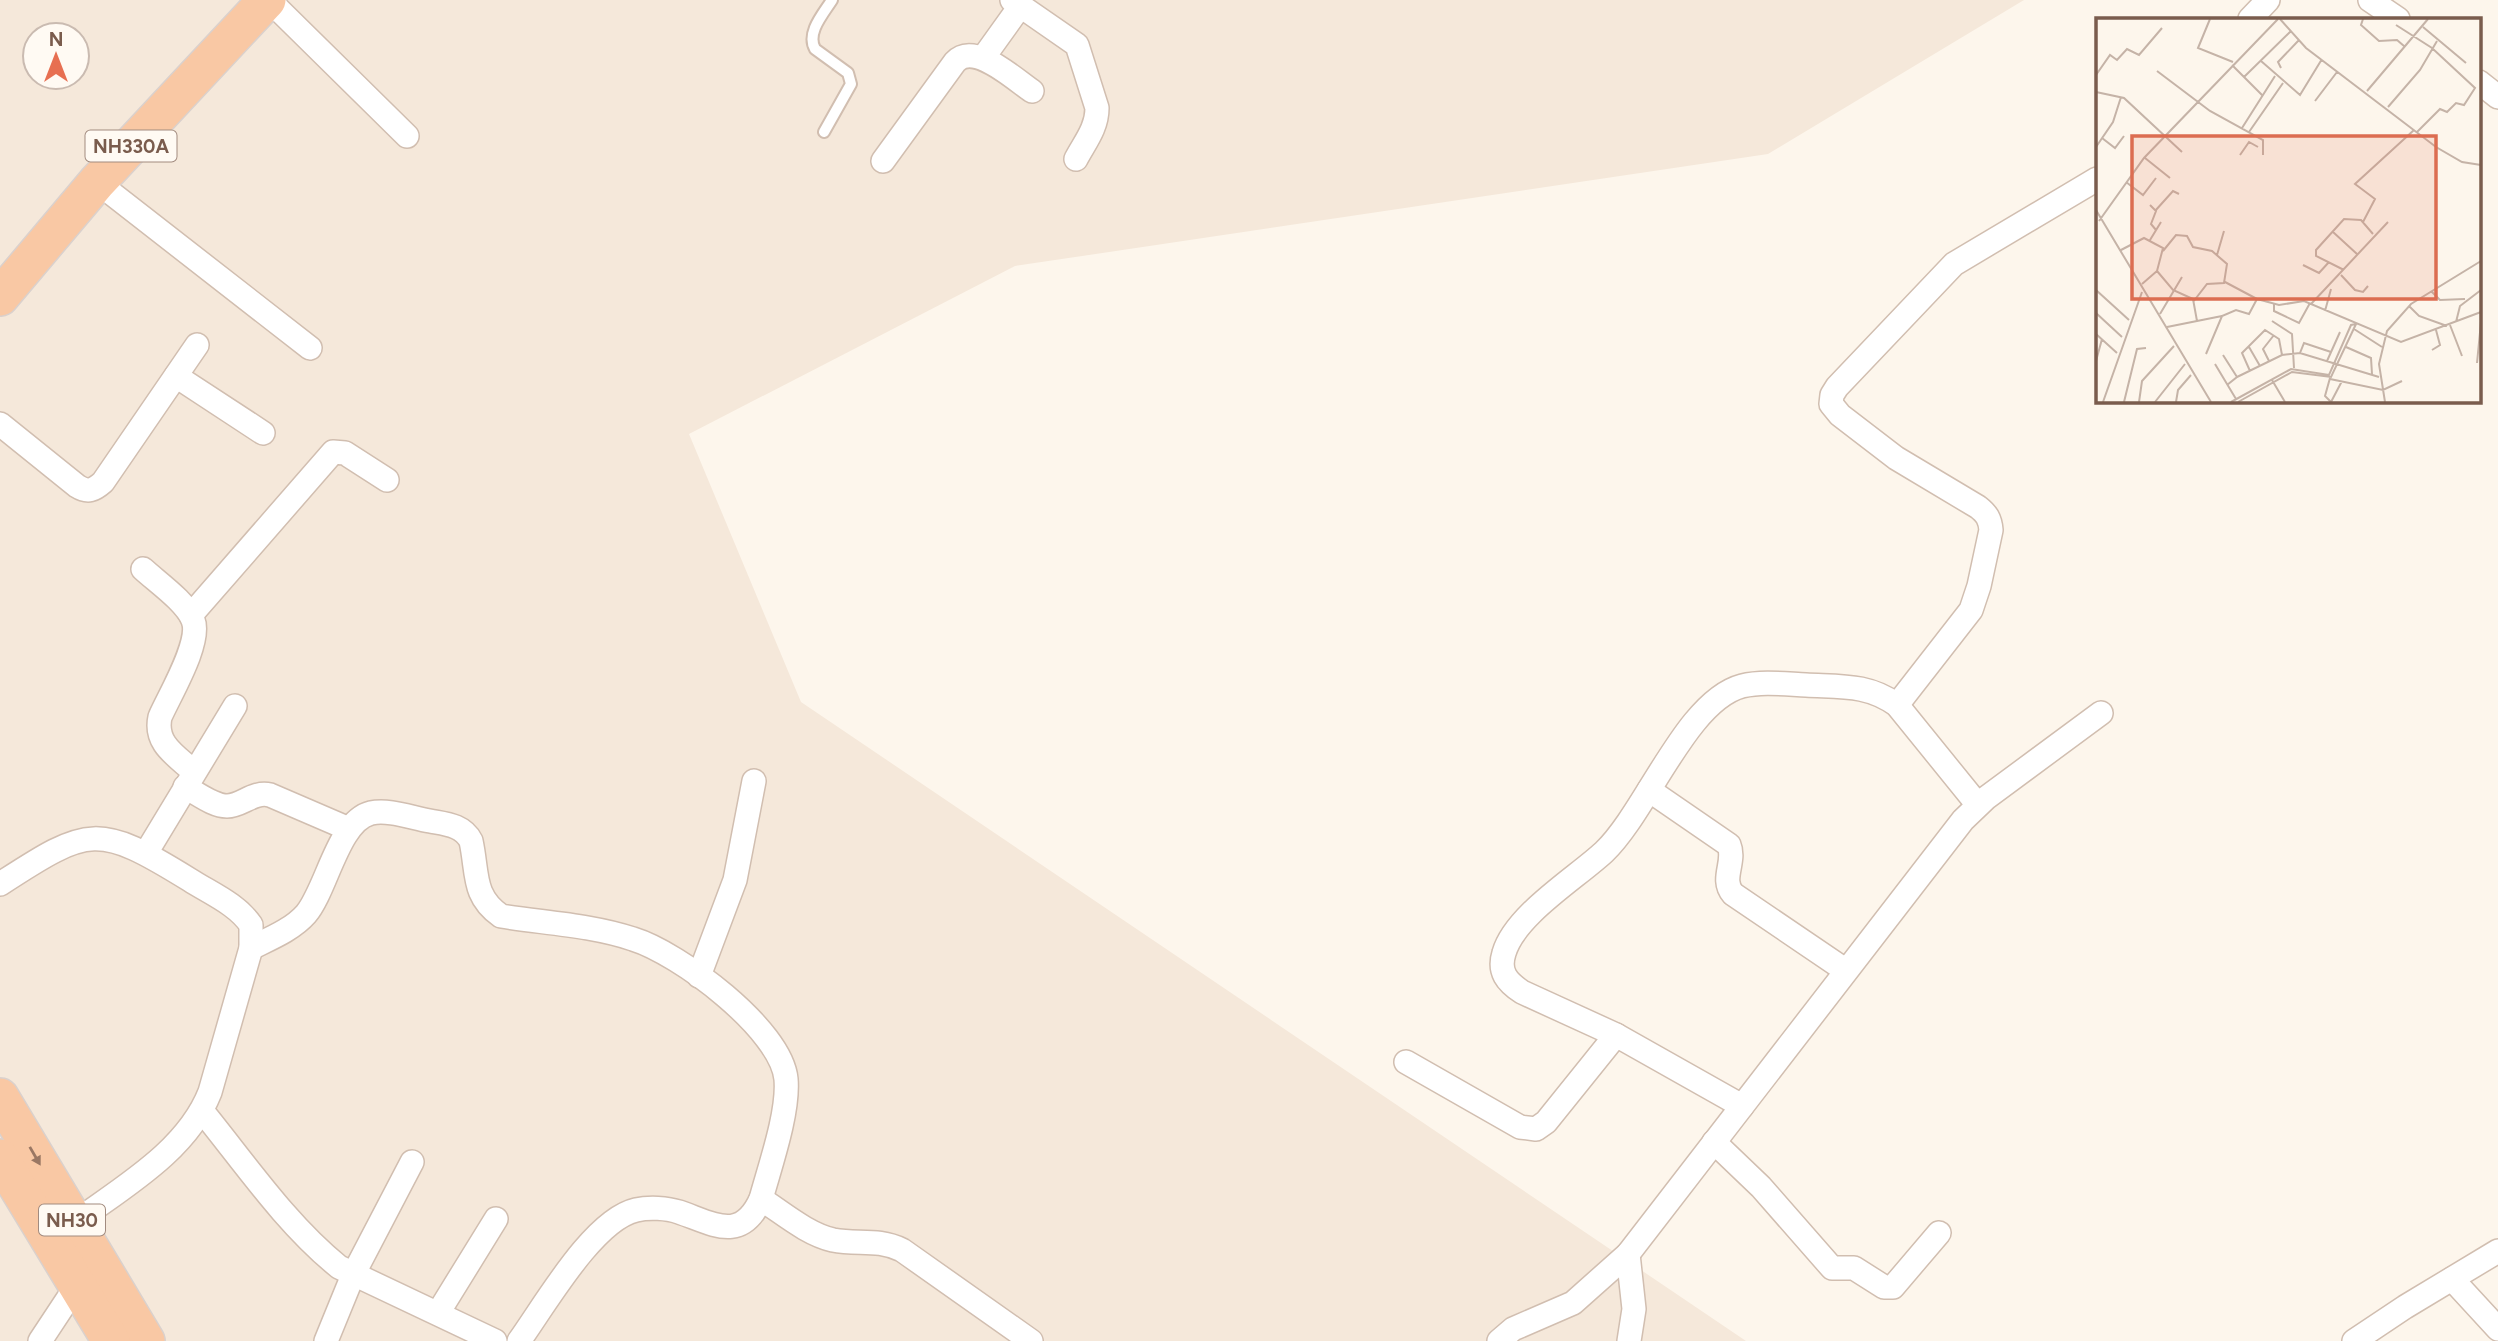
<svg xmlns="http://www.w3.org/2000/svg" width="2498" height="1341" font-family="Figtree,sans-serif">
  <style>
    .residential { fill: #f5e8da; fill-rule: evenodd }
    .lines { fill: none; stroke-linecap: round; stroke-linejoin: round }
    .service-casing { stroke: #d1beb0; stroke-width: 14 }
    .minor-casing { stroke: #d1beb0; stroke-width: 26 }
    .trunk-casing { stroke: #dad1cd; stroke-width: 40 }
    .service { stroke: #fff; stroke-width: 10 }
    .minor { stroke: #fff; stroke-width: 23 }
    .trunk { stroke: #f9c8a4; stroke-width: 37 }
    .oneway { fill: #9a7763 }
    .labels { text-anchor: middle; stroke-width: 6; stroke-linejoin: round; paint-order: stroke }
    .shield { fill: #fffaf3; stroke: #a28b7f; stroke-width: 2 }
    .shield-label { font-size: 19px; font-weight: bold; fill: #7a5c4d }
    .inset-road { fill: none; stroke: #c5b3a7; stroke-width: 2 }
    .view { fill: #dc6d51; fill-opacity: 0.15; stroke: #dc6d51; stroke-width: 3.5 }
    .inset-edge { fill: none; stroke: #7a5c4d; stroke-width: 3.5 }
  </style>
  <rect width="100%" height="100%" fill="#fdf6ec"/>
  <!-- residential -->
  <path class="residential" d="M0,0H2024L1768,154L1015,266L689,434L801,702L1746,1341H0ZM35,35H77V77H35Z"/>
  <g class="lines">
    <defs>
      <path id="service" d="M824,132L851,84L848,73L815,49C806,33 823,14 832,0"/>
      <g id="minor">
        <path d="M269,0L407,136"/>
        <path d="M1012,0L1077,45L1097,108C1097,128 1085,142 1076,159"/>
        <path d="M2370,0L2398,19"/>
        <path d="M2250,19L2268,0"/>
        <path d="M983,58L1021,5"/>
        <path d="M2479,82L2498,97"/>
        <path d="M883,161L955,62C974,41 1014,79 1032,91"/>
        <path d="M97,182L310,348"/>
        <path d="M176,376L263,433"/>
        <path d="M0,424L77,486C88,493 94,490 103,482L197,345"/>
        <path d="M143,569C157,582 186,602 193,620C202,642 169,696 160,717C154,744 177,756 194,772"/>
        <path d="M191,615L333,452L345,453L387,480"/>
        <path d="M1897,705L1971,610L1979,586L1991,530C1990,519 1987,514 1978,507L1896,458L1840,415L1831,404L1832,395L1837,387L1954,264L2097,179"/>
        <path d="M185,787C197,793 213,806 227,806C242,806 253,791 270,795L349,829"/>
        <path d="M1649,790L1729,845C1736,862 1720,879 1733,894L1845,970"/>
        <path d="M146,853L235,706"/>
        <path d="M0,884C89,826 98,823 190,880C210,893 237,904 251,925V948L210,1092C187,1151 123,1187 74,1223"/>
        <path d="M251,948C269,939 292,930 306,914C327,889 338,821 371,813C389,809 412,818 430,821C446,824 463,825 471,841C478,873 472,896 501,916C544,923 591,925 633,939C679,953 781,1029 786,1079C789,1112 770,1166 761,1199C741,1243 714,1224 679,1212C667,1208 649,1207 636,1210C593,1220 545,1305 519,1341"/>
        <path d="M699,976L735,880L754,781"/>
        <path d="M1406,1062L1520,1127L1536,1129L1546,1122L1616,1035"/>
        <path d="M1742,1106L1616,1035L1522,992C1507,982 1498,972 1504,953C1515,915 1576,878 1604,852C1647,811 1686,701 1742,686C1762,681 1785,684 1806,685C1841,687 1868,684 1897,705L1978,805"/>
        <path d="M203,1112C246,1165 286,1224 339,1267L495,1341"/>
        <path d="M1714,1142L1761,1187L1832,1268H1854L1884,1287H1893L1939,1233"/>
        <path d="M761,1199C783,1213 807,1234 833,1240C858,1245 877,1238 902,1250L1031,1341"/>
        <path d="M1628,1254L1634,1309L1629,1341"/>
        <path d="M2452,1279L2498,1329"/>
        <path d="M438,1313L496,1219"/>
        <path d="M40,1341L77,1285"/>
        <path d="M326,1341L353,1275L412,1162"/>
        <path d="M1499,1341L1513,1329L1573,1303L1628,1254L1963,820L1986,798L2101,713"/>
        <path d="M2354,1341L2405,1307L2498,1251"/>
      </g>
      <g id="trunk">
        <path d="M0,297L97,182L267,0"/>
        <path d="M0,1097L146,1341"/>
        <path d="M0,1158L111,1341"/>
      </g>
    </defs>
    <!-- service casing -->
    <use href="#service" class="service-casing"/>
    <!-- minor casing -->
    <use href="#minor" class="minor-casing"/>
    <!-- trunk casing -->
    <use href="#trunk" class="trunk-casing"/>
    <!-- service -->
    <use href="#service" class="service"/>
    <!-- minor -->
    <use href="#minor" class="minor"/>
    <!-- trunk -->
    <use href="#trunk" class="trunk"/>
  </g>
  <!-- one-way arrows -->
  <defs><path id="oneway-solid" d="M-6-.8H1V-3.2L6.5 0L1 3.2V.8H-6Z" transform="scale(1.75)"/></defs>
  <use class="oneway" href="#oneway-solid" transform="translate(35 1156) rotate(60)"/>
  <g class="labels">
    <!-- shield labels -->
    <g class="shield">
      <rect x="85.5" y="130.5" width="91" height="31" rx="5"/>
      <rect x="39" y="1204.5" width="66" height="31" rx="5"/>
    </g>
    <g class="shield-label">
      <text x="131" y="153">NH330A</text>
      <text x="72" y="1227">NH30</text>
    </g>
  </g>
  <!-- overview -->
  <g transform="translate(2096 18)">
    <rect width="385" height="385" fill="#fdf6ec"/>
    <path class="inset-road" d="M114,1L102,30L137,44M184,1L210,30L340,129L366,144L385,147M267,1L265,7L283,23L301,22L308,28M300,7L336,30L379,70L368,87L360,85L351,94L344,91L321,114M327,9L370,45M165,43L204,77L226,41M136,47L166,77M185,50L182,44L203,22M61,53L114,93L167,122V137M0,57L14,37L21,42L31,31L43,37L66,10M148,59L195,13M271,73L332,1M0,74L28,80L86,134M219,83L241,54M292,89L324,52L341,23M146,110L179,58M153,114L187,65M6,120L19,130L28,118M0,129L17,104L25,79M144,137L153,124L162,129M49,140L74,160M30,164L47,177L60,160M54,187L60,193L55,206L60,212M0,192L115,384M59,193L77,173L83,176M3,203L48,140L182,1M267,204L279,181L259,166L318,112M237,214L261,236M54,222L65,204M25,232L48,220L67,230L61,253L46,266M67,233L80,217L91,218L97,229L116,233L131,246L128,265L111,266L97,284M121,237L128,213M207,247L223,255L233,244M248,252L220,238V232L248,201L265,202L277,216M61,253L77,272L97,281L101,303M245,257L259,272L267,274L272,268M129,264L161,281M0,272L33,302M335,273L344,282L369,281M178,286V293L203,305L214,285M215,286L292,204M313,288L323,298L351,308M229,293L235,271M0,295L26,319M64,296L86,259M176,303L196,316L198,350M360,304L364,288L385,272M354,307L366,338M71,309L126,298M258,311L286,329M0,316L21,335M153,329L164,348M250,329L275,340L276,356M336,332L344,327L340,312M204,335L208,325L235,334M110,336L126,298L140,292L153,296L161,281L183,287L208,283L305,324L385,294M127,337L141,359L131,367M0,343L6,321M173,343L167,331L178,317M231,343L244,314M381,345L385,304M119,346L140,381M154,353L146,335L169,312L183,321L186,337M141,359L186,337L204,335L283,359M234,360L229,378L235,384M234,361L287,372L306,363M176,362L189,384M7,384L46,274M28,384L41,331L50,330M43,384L46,363L78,328M59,384L89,346M80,384L82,372L95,357M135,384L195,351L233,357L255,307L260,306L235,359L196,354L142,384M235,384L246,363M289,384L283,346L291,313L315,286L385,243"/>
    <path class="view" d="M36,118H340V281H36Z"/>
    <rect width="385" height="385" class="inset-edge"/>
  </g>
  <!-- north arrow -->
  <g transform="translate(56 56)"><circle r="33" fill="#fffaf3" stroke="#cabbb1" stroke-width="2"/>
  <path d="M0-5L12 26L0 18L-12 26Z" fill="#e76f51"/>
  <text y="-10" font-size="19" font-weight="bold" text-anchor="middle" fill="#7a5c4d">N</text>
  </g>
</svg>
